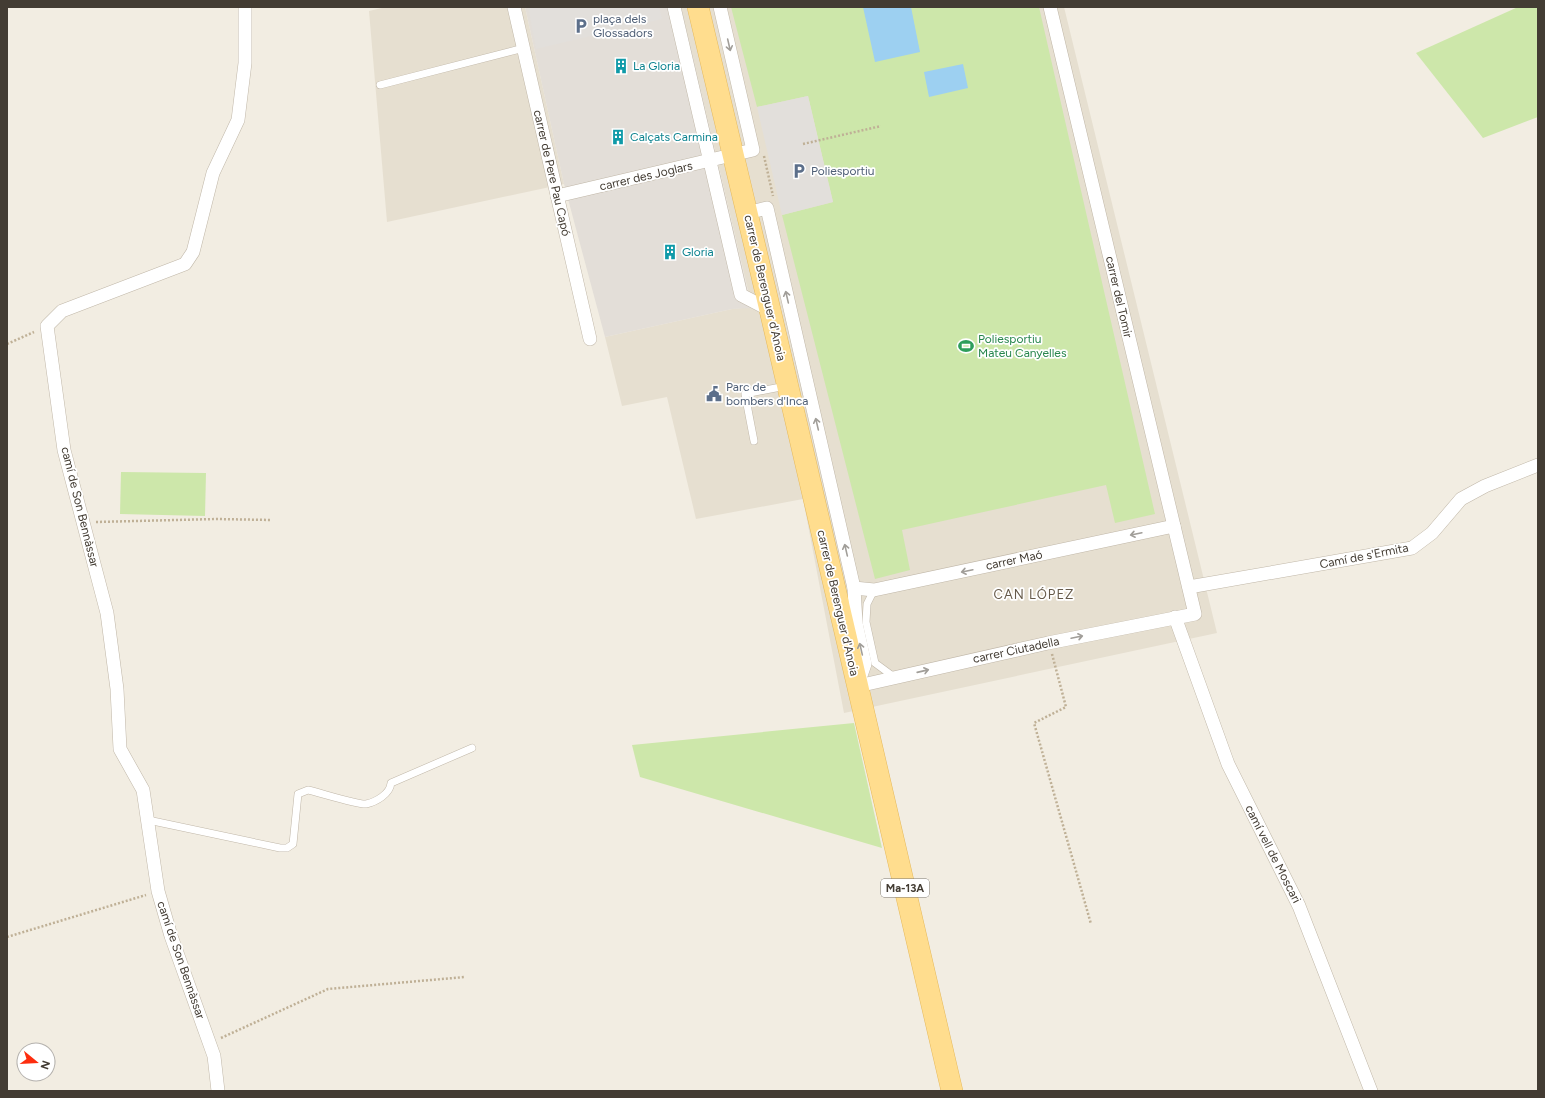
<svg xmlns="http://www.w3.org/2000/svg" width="1545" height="1098" font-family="Figtree,sans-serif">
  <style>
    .residential { fill: #e6dfd0 }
    .industrial { fill: #e3ded8 }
    .green { fill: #cde7aa }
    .parking { fill: #e2dfdb }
    .water { fill: #9dd0f1 }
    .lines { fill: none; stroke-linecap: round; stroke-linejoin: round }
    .lane-casing { stroke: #c0b7a8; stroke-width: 8 }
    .street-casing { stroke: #c0b7a8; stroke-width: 14 }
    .primary-casing { stroke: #e5b95d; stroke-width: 22 }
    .path { stroke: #bfb096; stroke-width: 2.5; stroke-dasharray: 2 2; stroke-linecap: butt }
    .lane { stroke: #fff; stroke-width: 7 }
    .street { stroke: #fff; stroke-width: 13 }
    .primary { stroke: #ffdd8e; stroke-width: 21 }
    .oneway { stroke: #a19e99 }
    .labels { text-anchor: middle; stroke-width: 3.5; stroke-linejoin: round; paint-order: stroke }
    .shield { fill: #fff; stroke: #7b7670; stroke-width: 1 }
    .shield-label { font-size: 11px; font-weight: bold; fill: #433c33 }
    .service-label { font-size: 12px; fill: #4e5e75; stroke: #fff; text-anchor: start }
    .culture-label { font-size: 12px; fill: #0d838f; stroke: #fff; text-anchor: start }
    .street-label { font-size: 12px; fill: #433c33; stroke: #fff }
    .leisure-label { font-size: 12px; fill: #27864d; stroke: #fff; text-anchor: start }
    .neighbourhood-label { font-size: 13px; letter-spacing: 1px; fill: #665a4a; stroke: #fff }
  </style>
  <rect width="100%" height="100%" fill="#f2ede2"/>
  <!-- residential -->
  <g class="residential">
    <path d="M386,7H525L564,184L387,222L369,11Z"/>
    <path d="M681,7H1064L1217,633L844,713L803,499L696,519L667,397L622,406L605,337L732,309L752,307Z"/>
  </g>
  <!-- industrial -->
  <path class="industrial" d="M525,7H681L752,308L732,309L605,337L564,184Z"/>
  <!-- green -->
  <g class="green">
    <path d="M731,7H1039L1155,514L1115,523L1106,485L902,530L910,570L875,579L782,215L833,202L808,96L757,107Z"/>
    <path d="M1518,7H1538V117L1483,138L1416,53Z"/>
    <path d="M121,472L206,473L205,516L120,514Z"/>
    <path d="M854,723L882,848L640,777L632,745Z"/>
  </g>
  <!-- parking -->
  <g class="parking">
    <path d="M528,7H659L662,19L536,49Z"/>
    <path d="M808,96L833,202L782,215L757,107Z"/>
  </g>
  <!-- water -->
  <g class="water">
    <path d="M863,7H911L920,52L875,62Z"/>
    <path d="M963,64L968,88L929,97L924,72Z"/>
  </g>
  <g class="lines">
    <defs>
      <g id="lane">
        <path d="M380,85L524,48"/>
        <path d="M754,441L745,394L786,386"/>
        <path d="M874,590L867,604L866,622L875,663L894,677"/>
        <path d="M148,820L280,848H287L293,844L298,794L308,790C318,792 358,805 366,804C376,802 390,794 391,783L472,748"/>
      </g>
      <g id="street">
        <path d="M514,7L590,339"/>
        <path d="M674,7L741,295L770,310"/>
        <path d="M557,196L753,150L720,7"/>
        <path d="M747,213L767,208L854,588L856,623L865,664L858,684"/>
        <path d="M1189,587L1412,548L1432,533L1461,499L1485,486L1538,465"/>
        <path d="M854,588L874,590L1174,526"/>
        <path d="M1175,617L1228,764L1299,906L1371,1091"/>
        <path d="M858,686L1048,643L1195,614L1050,7"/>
        <path d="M218,1091L214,1056L171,936L158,891L143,790L120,749L117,689L107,613L64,450L47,326L62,311L185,264L193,252L213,173L238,120L245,63V7"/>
      </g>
      <path id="primary" d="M698,7L770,310L952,1091"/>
    </defs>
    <!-- lane casing -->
    <use href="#lane" class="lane-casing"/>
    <!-- street casing -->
    <use href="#street" class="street-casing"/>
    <!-- primary casing -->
    <use href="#primary" class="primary-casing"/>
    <!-- path -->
    <g class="path">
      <path d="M803,144L881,126"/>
      <path d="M764,156L773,196"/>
      <path d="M7,344L34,332"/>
      <path d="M96,522L217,519L271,520"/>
      <path d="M1052,654L1066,707L1034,723L1091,924"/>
      <path d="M7,937L146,895"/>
      <path d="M221,1038L328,989L465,977"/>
    </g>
    <!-- lane -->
    <use href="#lane" class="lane"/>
    <!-- street -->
    <use href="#street" class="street"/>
    <!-- primary -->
    <use href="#primary" class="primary"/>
  </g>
  <!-- one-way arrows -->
  <defs><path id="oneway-shaft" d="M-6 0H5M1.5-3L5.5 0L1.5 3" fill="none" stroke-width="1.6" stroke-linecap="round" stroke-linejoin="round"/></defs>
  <g class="oneway">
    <use href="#oneway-shaft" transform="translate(729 45) rotate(77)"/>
    <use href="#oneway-shaft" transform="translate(787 297) rotate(-103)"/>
    <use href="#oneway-shaft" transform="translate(817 424) rotate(-103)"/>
    <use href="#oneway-shaft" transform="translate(1136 534) rotate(168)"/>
    <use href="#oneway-shaft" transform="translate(846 550) rotate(-103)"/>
    <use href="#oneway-shaft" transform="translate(967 571) rotate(168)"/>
    <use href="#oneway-shaft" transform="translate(1077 637) rotate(-12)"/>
    <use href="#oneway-shaft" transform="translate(861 649) rotate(-103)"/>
    <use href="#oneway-shaft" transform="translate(923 671) rotate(-13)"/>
  </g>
  <!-- icons -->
  <defs>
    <symbol id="parking-bare" viewBox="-9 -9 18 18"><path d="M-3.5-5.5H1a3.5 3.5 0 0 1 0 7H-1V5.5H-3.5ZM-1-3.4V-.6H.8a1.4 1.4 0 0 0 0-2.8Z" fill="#5c6f8a" stroke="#fff" stroke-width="2.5" paint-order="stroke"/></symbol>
    <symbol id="building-bare" viewBox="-9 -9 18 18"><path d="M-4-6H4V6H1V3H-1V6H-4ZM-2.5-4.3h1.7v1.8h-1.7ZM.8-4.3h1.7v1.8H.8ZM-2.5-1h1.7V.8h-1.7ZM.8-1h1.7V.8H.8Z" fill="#0f9aa8" stroke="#fff" stroke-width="2.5" paint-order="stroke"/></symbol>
    <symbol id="stadium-bare" viewBox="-9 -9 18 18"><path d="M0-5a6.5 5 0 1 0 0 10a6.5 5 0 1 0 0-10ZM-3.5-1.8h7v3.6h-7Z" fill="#2e9e5b" stroke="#fff" stroke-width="2.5" paint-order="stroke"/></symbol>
    <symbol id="civic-bare" viewBox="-9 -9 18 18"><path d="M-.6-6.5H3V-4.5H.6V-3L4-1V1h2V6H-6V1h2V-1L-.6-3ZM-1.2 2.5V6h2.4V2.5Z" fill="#5c6f8a" stroke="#fff" stroke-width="2.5" paint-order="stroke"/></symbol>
  </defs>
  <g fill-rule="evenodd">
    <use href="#parking-bare" x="570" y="15" width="22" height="22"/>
    <use href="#building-bare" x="610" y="55" width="22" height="22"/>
    <use href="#building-bare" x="607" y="126" width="22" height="22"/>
    <use href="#parking-bare" x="788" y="160" width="22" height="22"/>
    <use href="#building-bare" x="659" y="241" width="22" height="22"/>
    <use href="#stadium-bare" x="955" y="335" width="22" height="22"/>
    <use href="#civic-bare" x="703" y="383" width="22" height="22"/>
  </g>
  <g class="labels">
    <!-- shield labels -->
    <rect class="shield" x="881" y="879" width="48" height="18" rx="3"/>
    <g class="shield-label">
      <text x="905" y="892">Ma-13A</text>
    </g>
    <!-- service labels -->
    <g class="service-label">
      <text x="593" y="23">plaça dels<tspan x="593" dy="14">Glossadors</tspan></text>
      <text x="811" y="175">Poliesportiu</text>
      <text x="726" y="391">Parc de<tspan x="726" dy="14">bombers d'Inca</tspan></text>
    </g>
    <!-- culture labels -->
    <g class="culture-label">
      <text x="633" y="70">La Gloria</text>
      <text x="630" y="141">Calçats Carmina</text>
      <text x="682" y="256">Gloria</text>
    </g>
    <!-- street labels -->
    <g class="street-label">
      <text transform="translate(552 173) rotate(77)" y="4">carrer de Pere Pau Capó</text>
      <text transform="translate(646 176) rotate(-13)" y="4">carrer des Joglars</text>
      <text transform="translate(765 288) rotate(77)" y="4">carrer de Berenguer d'Anoia</text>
      <text transform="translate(1119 297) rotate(77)" y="4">carrer del Tomir</text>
      <text transform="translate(80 507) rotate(76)" y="4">camí de Son Bennàssar</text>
      <text transform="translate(1364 556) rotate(-11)" y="4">Camí de s'Ermita</text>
      <text transform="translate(1014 560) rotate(-12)" y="4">carrer Maó</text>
      <text transform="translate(838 603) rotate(77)" y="4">carrer de Berenguer d'Anoia</text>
      <text transform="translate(1016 650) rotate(-12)" y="4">carrer Ciutadella</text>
      <text transform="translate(1273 854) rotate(63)" y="4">camí vell de Moscari</text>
      <text transform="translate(181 960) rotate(71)" y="4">camí de Son Bennàssar</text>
    </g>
    <!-- leisure labels -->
    <g class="leisure-label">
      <text x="978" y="343">Poliesportiu<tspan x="978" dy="14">Mateu Canyelles</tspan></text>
    </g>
    <!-- neighbourhood labels -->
    <g class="neighbourhood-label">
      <text x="1034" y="599">CAN LÓPEZ</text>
    </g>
  </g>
  <!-- border -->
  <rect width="1545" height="1098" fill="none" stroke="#433c33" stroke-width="16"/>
  <!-- north arrow -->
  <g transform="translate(36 1062) rotate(108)"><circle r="19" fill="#ffffff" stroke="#b4b1ad"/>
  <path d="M0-3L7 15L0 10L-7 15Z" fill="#fd2d0e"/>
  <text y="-6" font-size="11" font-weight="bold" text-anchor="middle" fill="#433c33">N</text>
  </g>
</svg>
